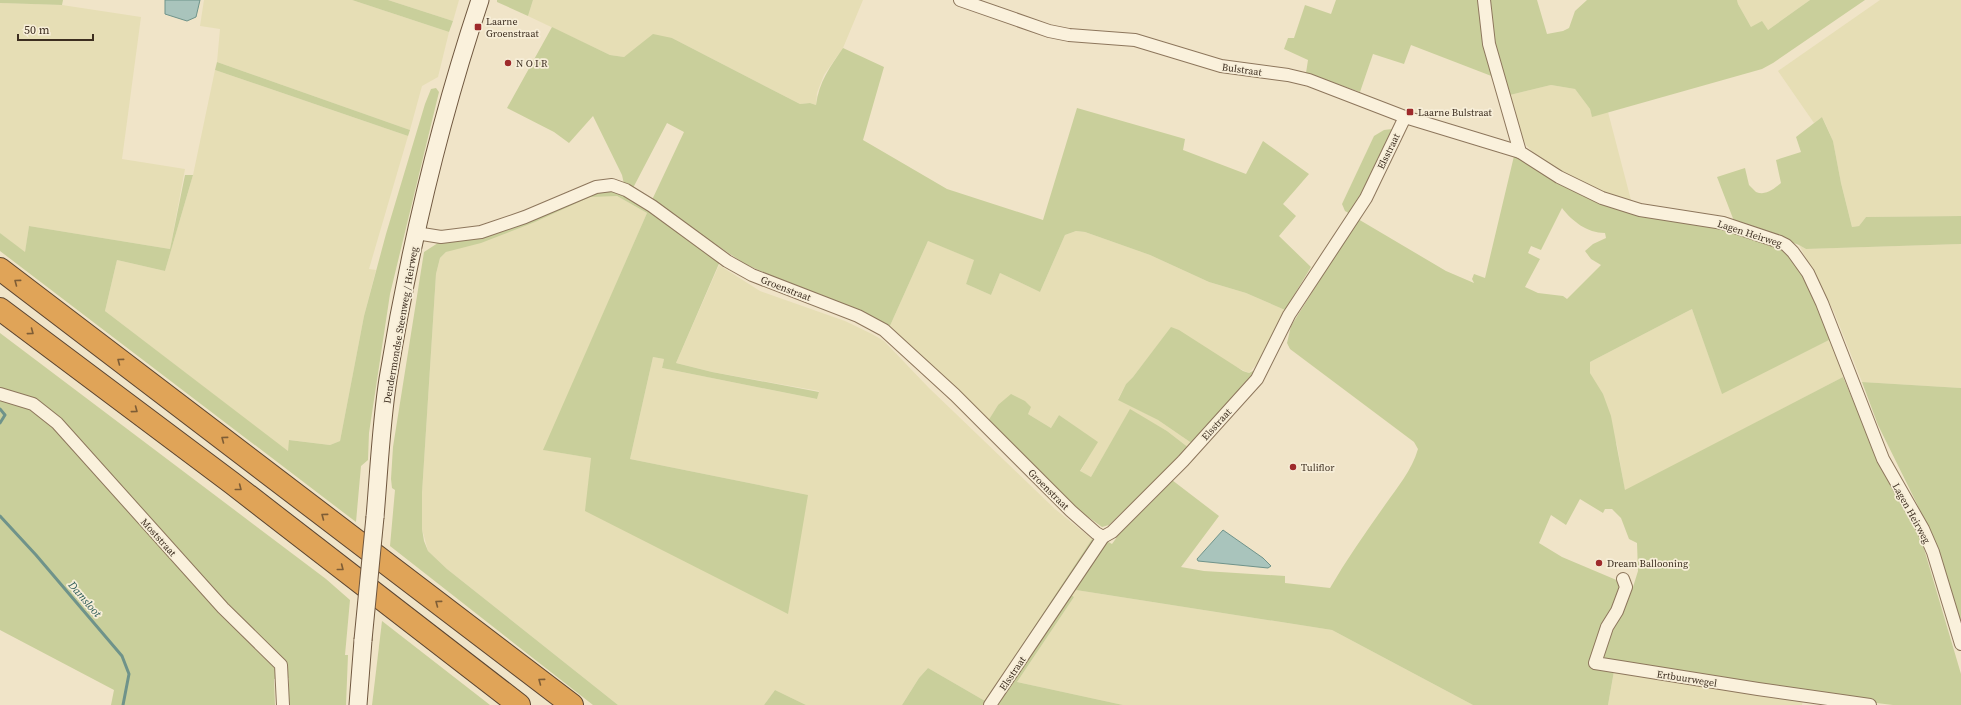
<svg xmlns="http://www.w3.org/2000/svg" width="1961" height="705" font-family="'Source Serif 4',serif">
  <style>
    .farmland { fill: #e6deb5 }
    .green { fill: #c9cf9b; fill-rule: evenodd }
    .water { fill: #a9c4bc; stroke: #6f938a }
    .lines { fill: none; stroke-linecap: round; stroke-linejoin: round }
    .stream { stroke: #6f938a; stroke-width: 3 }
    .minor-casing { stroke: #8d765c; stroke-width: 14 }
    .secondary-casing { stroke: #6f573f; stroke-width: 19 }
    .motorway-casing { stroke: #5b4430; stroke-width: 24 }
    .minor { stroke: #faf1dc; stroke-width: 12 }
    .secondary { stroke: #faf1dc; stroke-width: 17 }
    .motorway { stroke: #e0a458; stroke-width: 22 }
    .secondary-bridge-casing { stroke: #6f573f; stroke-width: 19; stroke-linecap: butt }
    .secondary-bridge { stroke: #faf1dc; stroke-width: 17 }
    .oneway { stroke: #7e5d36 }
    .poi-dot { fill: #9e2a2b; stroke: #f7eed8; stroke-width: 1.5 }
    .labels { text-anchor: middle; stroke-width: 3.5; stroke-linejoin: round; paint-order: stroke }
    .poi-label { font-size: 10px; fill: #3d2e20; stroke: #f7eed8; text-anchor: start }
    .street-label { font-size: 10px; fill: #3d2e20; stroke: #f7eed8 }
    .water-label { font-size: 11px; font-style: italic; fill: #2f5d5a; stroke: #f7eed8 }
  </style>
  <rect width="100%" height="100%" fill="#f0e4c8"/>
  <!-- farmland -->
  <g class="farmland">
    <path d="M204,0H352L449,32L438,77L422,86L410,130L217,62L220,29L200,26Z"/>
    <path d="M388,0H459L453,21Z"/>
    <path d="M533,0H863L843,48L824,75L817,93L816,105L810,103L800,104L672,38L639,47L624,57L610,55L528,16Z"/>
    <path d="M1737,0H1810L1768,30L1751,27L1738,4Z"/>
    <path d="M1880,0H1961V216L1866,217L1859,226L1852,227L1841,183L1833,141L1826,125L1822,117L1814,123L1778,71Z"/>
    <path d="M0,3L62,5L141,17L122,159L185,169L170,249L29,226L25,253L0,233Z"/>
    <path d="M215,70L408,136L369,269L376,270L364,316L340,441L330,445L290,440L288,452L105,311L117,260L165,271L193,175Z"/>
    <path d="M1551,85L1575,89L1590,109L1592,116L1608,112L1632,204L1569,177L1538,158L1526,145L1520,132L1510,95Z"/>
    <path d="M599,195L617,196L647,213L544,450L808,495L630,459L653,357L664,359L662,368L817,399L819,391L712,372L676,363L719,265L760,291L845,321L872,334L884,341L929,388L1055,509L1092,539L985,701L928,668L919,678L902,705H806L775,690L764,705H618L447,569L428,551L422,529V493L436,274L440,258L446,252L590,197Z"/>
    <path d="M1076,231L1085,232L1150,255L1209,282L1246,293L1285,310L1262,358L1249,373L1234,366L1171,328L1133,377L1126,384L1118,399L1158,420L1193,444L1189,448L1167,431L1130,410L1091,477L1080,472L1097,442L1059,415L1051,428L1028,414L998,405L988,421L889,328L928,241L975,260L966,284L991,295L1000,273L1040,292L1065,235Z"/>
    <path d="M1961,244V388L1862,382L1834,312L1799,245L1806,249Z"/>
    <path d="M1692,309L1722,393L1831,339L1843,377L1625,491L1617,445L1590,373V362Z"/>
    <path d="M1076,590L1332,630L1473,705H1123L1017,682L1074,597L1070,594Z"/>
    <path d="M1614,671L1803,700L1802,705H1608Z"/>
  </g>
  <!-- green -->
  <g class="green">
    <path d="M0,0H63L62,5L0,3Z"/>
    <path d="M352,0H388L453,21L449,32Z"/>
    <path d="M497,0H533L528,16L497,2Z"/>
    <path d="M1336,0H1480L1494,77L1411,45L1404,64L1373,54L1360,92L1306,73L1308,60L1284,49L1288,38H1294L1305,5L1331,14Z"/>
    <path d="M1490,0H1537L1547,34L1563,31L1569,28L1575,11L1587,0H1737L1738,4L1751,27L1762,21L1768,30L1810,0H1865L1773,63L1762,69L1592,117L1590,109L1575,89L1551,85L1510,95C1497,61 1493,36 1490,0Z"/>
    <path d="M552,27L610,55L624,57L653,34L672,38L800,104L810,103L816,105C819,82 830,67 843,48L884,67L863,140L947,189L1043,220L1077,108L1185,139L1183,150L1246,174L1263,141L1309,174L1283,204L1296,216L1279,236L1311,267L1285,310L1246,293L1209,282L1150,255L1085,232L1076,231L1065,235L1040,292L1000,273L991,295L966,284L974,260L928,241L889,328L745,264L688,226L652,200L684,132L667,123L633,188L624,184L622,175L593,116L569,143L554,132L507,108Z"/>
    <path d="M217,62L410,130L408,136L215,70Z"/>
    <path d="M436,88L439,92L390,294L369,433L368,460L361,466L356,522L0,251V233L25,252L29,226L170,249L185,175H193L165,271L117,260L105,311L288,451L289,440L330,445L340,441L364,316L386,234L425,104L431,89Z"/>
    <path d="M1822,117L1833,141L1841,183L1852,227L1859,226L1866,217L1961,216V244L1806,249L1799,245L1734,221L1717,177L1745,168L1749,185L1756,192C1766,196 1774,189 1781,183L1776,160L1801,152L1796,137Z"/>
    <path d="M1392,129V134L1352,215L1345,211L1342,204L1374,136L1384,130Z"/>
    <path d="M1514,156L1548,176L1698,224L1738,232L1782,248L1792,257L1802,274L1831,339L1722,394L1692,309L1590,362V373L1603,394L1611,416L1625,490L1843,377L1882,468L1922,542L1961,674V705H1893L1614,671L1608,705H1473L1332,630L1076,590L1070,594L1074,597L1017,682L1123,705H996L1105,540L1112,544L1117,537L1114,534L1172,480L1219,516L1181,567L1204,571L1285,576V583L1330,588C1347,559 1366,532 1385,505C1397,488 1412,470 1418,449L1414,442L1290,349L1287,343L1291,326L1358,219L1446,271L1474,283L1472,279L1474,274L1485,278ZM1562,208C1572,221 1587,233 1605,233L1606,238L1593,244L1585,251L1591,259L1601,265L1567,299L1563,296L1538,293L1525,287L1540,259L1528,253L1531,246L1541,250ZM1580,499L1603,513L1605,509H1612L1621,518L1629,539L1637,543L1638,571L1633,587L1562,557L1539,543L1551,515L1566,525Z"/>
    <path d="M598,190L621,192L721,259L676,363L712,372L819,392L817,399L662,368L664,359L653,357L630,459L808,495L788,614L585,511L591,458L543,450L647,213L617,196L590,197L535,222L481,243L446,252L440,258L436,274L422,493V529L424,541L428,551L447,569L618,705H593L390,546L395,490L392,488L391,479L393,447L424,252L441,241Z"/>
    <path d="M1171,327L1179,330L1243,371L1249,373L1253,371V375L1193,444L1158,420L1118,400L1126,384L1133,377Z"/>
    <path d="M0,333L326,579L350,600L345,655H348L346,705H288L289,678L274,679L275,705H111L114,690L0,630Z"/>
    <path d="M1862,382L1961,388V625L1944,571L1917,504L1878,425Z"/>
    <path d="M1011,394L1025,401L1031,407L1028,414L1051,428L1059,415L1098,442L1080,471L1091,477L1130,409L1167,431L1189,448L1109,525L1102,527L1076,508L988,421L998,405Z"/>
    <path d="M1092,539L1097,541L986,705H902L919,678L928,668L985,701Z"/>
    <path d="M382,621L490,705H372Z"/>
    <path d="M775,690L806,705H764Z"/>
  </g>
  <!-- water -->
  <g class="water">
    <path d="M165,0H200L196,17L187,21L165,14Z"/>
    <path d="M1223,530L1263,558L1271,566L1268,568L1198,561L1197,559Z"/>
  </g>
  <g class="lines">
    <!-- stream -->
    <g class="stream">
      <path d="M0,409L5,415L0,423"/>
      <path d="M0,516L36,555L122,656L129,674L123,705"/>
    </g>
    <defs>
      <g id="minor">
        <path d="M960,0L1049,31L1069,35L1135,40L1221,66L1288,75L1309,80L1405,117L1520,152"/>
        <path d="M1484,0L1489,44L1520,152L1559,177L1602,198L1640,210L1723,223L1780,242L1786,245L1793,252L1808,273L1822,303L1883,459L1923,529L1933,552L1961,644"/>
        <path d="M416,233L441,237L481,232L525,217L596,187L612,185L626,190L652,206L727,261L752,275L858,316L884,330L955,395L1071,511L1096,533L1103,537"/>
        <path d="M0,394L33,404L57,423L223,608L281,665L283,705"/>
        <path d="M1623,579L1626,587L1617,611L1607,627L1595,663L1758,689L1870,705"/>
        <path d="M990,705L1103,537L1112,532L1183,461L1257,379L1289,315L1366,198L1405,117"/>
      </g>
      <g id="secondary">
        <path d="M375,517C379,471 381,424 388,379C409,250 439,123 480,0"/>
        <path d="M358,705L363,640"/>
      </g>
      <g id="motorway">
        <path d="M0,269L572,705"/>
        <path d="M0,309L232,483L519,705"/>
      </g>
    </defs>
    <!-- minor casing -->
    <use href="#minor" class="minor-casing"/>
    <!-- secondary casing -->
    <use href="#secondary" class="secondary-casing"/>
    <!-- motorway casing -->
    <use href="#motorway" class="motorway-casing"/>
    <!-- minor -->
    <use href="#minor" class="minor"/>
    <!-- secondary -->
    <use href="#secondary" class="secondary"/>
    <!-- motorway -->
    <use href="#motorway" class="motorway"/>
    <defs>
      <path id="secondary-bridge" d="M363,640L375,517"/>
    </defs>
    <!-- secondary-bridge casing -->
    <use href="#secondary-bridge" class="secondary-bridge-casing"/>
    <!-- secondary-bridge -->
    <use href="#secondary-bridge" class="secondary-bridge"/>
  </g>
  <!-- one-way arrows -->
  <defs><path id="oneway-chevron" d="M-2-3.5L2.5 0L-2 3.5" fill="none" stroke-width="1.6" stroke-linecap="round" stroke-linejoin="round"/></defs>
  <g class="oneway">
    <use href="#oneway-chevron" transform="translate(17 282) rotate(-143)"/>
    <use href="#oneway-chevron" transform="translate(31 332) rotate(37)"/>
    <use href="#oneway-chevron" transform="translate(120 361) rotate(-143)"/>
    <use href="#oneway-chevron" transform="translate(135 410) rotate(37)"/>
    <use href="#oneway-chevron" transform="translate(224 439) rotate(-143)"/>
    <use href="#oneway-chevron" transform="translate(239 488) rotate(38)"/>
    <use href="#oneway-chevron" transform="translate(324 516) rotate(-143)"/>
    <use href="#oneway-chevron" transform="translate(341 568) rotate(38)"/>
    <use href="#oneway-chevron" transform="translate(438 603) rotate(-143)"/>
    <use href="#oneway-chevron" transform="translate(541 681) rotate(-143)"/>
  </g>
  <!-- markers -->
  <g class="poi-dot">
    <rect x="474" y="23" width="8" height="8" rx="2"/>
    <circle cx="508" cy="63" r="4"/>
    <rect x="1406" y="108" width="8" height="8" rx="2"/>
    <circle cx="1293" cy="467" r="4"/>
    <circle cx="1599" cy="563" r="4"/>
  </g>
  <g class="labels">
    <!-- poi labels -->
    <g class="poi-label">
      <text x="486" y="25">Laarne<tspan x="486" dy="12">Groenstraat</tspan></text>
      <text x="516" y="67">N O I R</text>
      <text x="1418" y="116">Laarne Bulstraat</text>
      <text x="1301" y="471">Tuliflor</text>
      <text x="1607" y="567">Dream Ballooning</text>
    </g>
    <!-- street labels -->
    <g class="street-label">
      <text transform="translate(1242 69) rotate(8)" y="4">Bulstraat</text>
      <text transform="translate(1388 151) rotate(-64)" y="4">Elsstraat</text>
      <text transform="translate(1750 233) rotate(18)" y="4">Lagen Heirweg</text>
      <text transform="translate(786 288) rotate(21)" y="4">Groenstraat</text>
      <text transform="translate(400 325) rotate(-80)" y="4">Dendermondse Steenweg / Heirweg</text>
      <text transform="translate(1216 424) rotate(-48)" y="4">Elsstraat</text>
      <text transform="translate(1049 489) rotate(45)" y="4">Groenstraat</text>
      <text transform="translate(1912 513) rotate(61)" y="4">Lagen Heirweg</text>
      <text transform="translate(159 537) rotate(48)" y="4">Moststraat</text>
      <text transform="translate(1012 673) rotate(-56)" y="4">Elsstraat</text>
      <text transform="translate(1687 678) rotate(9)" y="4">Ertbuurwegel</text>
    </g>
    <!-- water labels -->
    <g class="water-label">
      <text transform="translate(85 599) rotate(49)" y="4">Damsloot</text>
    </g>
  </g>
  <!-- scale -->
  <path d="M18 34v6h75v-6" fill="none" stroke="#3d2e20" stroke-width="2"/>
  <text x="24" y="34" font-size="12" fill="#3d2e20" stroke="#f7eed8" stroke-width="3" paint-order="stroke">50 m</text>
</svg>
